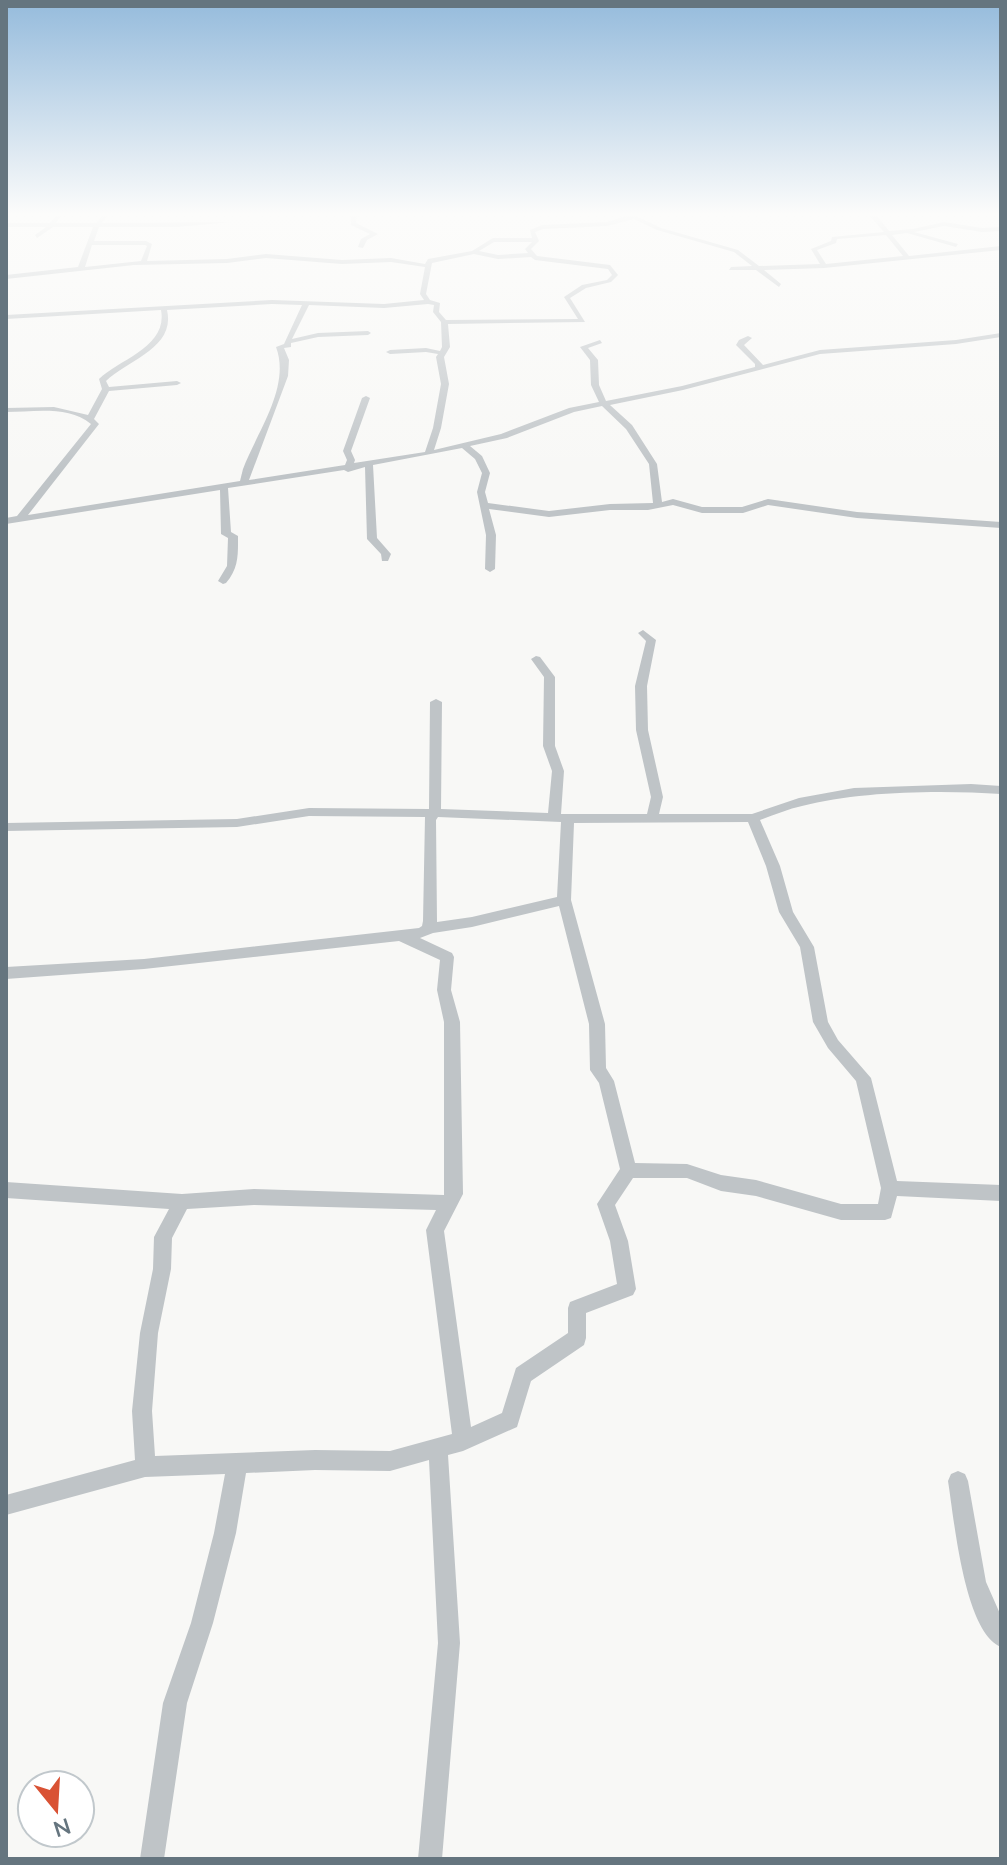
<svg xmlns="http://www.w3.org/2000/svg" width="1007" height="1865" font-family="'Nunito Sans',sans-serif">
  <style>
    .lines { fill: none; stroke-linecap: round; stroke-linejoin: round }
    .minor { fill: #bfc4c7; fill-rule: evenodd }
  </style>
  <rect width="100%" height="100%" fill="#f8f8f6"/>
  <g class="lines">
    <!-- minor -->
    <g class="minor">
      <path d="M57,214H62L56,223H96L104,214H109L102,223L231,222L177,227H99L94,241H146L152,244L147,261L227,259L266,254L342,260L391,258L425,264L428,259L472,251L493,238H532L530,230L542,225L607,222L632,214L661,228L738,250L759,266L820,264L811,249L831,241L832,237L884,232L868,214L877,216L889,231L913,229L944,222L982,228L1001,227V231L982,232L944,226L914,232L958,244L956,247L907,233L892,235L909,256L1001,246V250L824,268L764,270L781,284L779,287L756,270H729L731,267L752,266L734,252L657,230L634,219L607,226L543,229L535,232L539,241L531,249L537,256L610,265L618,275L611,282L586,288L570,298L585,322L448,324L450,347L444,357L449,384L441,428L434,450L501,434L569,408L599,402L591,385L590,360L580,347L600,340L602,343L588,348L598,360L599,385L606,401L682,386L755,367V364L736,345L739,340L748,336L752,338L744,345L763,365L820,350L956,340L1001,333V337L956,344L820,354L683,390L610,405L632,425L657,464L662,502L673,499L702,507H742L768,499L857,512L1001,522V528L857,518L768,505L743,513H702L673,505L648,510H610L549,517L489,509L496,535L495,569L490,572L485,569L486,535L477,492L482,473L475,459L462,448L373,465L377,538L391,554L388,561H382L381,554L367,539L365,467L348,472L344,470L228,488L231,532L238,536C238,554 239,568 226,583L223,584L218,581L227,566L228,538L221,534L220,490L6,524V518L17,516L91,424C68,405 33,412 6,412V408L54,407L88,415L102,389L99,379C120,359 168,347 161,310L6,319V315L272,300L384,304L424,300L420,294L425,267L391,262L342,264L266,258L227,263L134,265L6,279V275L78,267L93,227H53L37,238L35,235L46,227H6V223H50ZM886,235L903,256L826,264L817,250L836,243L837,239ZM494,242H532L525,249L528,253L498,255L479,251ZM92,245H145L147,246L141,261L85,267ZM474,254L498,259L531,257L535,260L608,269L612,275L607,280L582,285L564,297L578,319L446,320L439,312L440,303L430,300L426,294L432,263ZM272,304L302,305L284,344L276,347C291,387 257,432 243,469L240,481L28,515L99,424L94,419L109,391L177,385L181,383L177,381L109,387L106,381C127,360 176,348 167,310ZM428,304L434,305L433,312L441,322L442,347L440,351L426,348L390,350L386,352L390,354L426,352L438,354L436,357L441,384L433,428L425,452L354,463L355,460L351,451L370,398L366,396L362,398L343,451L347,460L345,465L249,480L288,376L289,360L284,348L291,347V343L318,337L368,335L371,333L368,331L318,333L292,339L309,305L384,308ZM602,406L626,429L649,464L653,503L610,504L549,511L488,503L485,492L490,473L482,456L470,446L507,438L574,412Z"/>
      <path d="M351,214H357L356,223L378,234L367,240L363,248L358,247L361,239L370,234L351,225Z"/>
      <path d="M643,630L656,640L647,686L648,730L663,797L659,814H752L799,798L854,788L971,784L1001,786V794C942,790 859,791 802,806C788,809 774,815 760,820L780,866L793,912L814,947L828,1022L838,1040L871,1078L897,1181L1001,1185V1201L897,1196L891,1218L885,1220H841L756,1196L721,1191L687,1178H633L615,1205L628,1241L636,1289L633,1295L586,1313V1338L584,1345L531,1381L517,1427L463,1451L448,1455L460,1643L442,1859H418L438,1643L429,1460L390,1471L315,1470L246,1473L236,1533L213,1623L187,1703L164,1859H140L163,1703L191,1623L214,1533L225,1474L145,1477L6,1515V1495L135,1460L132,1411L140,1333L153,1269L154,1237L169,1209L6,1198V1182L182,1194L254,1189L444,1195V1022L437,990L440,960L399,941L144,969L6,979V967L144,959L419,928L422,926L423,921L425,817L309,816L237,827L6,831V823L237,819L309,808L429,809L430,702L436,699L442,702L441,809L548,813L552,771L543,746L544,677L531,659L536,656L540,657L555,677V746L564,771L561,814H647L651,797L636,730L635,686L646,641L638,633ZM438,817L561,822L557,897L472,917L437,922L436,820ZM748,822L766,866L779,912L800,947L813,1022L828,1048L856,1081L881,1188L878,1204H841L756,1180L721,1175L687,1164L635,1163L614,1081L606,1068L605,1024L571,900L574,823ZM559,906L589,1024L590,1070L599,1083L620,1169L597,1204L610,1241L617,1284L570,1302L568,1308V1333L516,1368L502,1413L471,1427L444,1231L463,1194L460,1022L451,990L454,957L452,953L420,938L433,933L472,927ZM254,1205L436,1210L426,1230L452,1434L390,1451L315,1450L155,1456L152,1411L158,1333L171,1269L172,1238L187,1209Z"/>
      <path d="M958,1471L965,1474L968,1481L986,1582L1001,1616V1647C964,1632 954,1518 948,1481L951,1474Z"/>
    </g>
  </g>
  <!-- sky -->
  <linearGradient id="sky" x2="0" y2="1"><stop stop-color="#95bbdc"/><stop offset="0.45" stop-color="#fcfcfb"/><stop offset="1" stop-color="#fcfcfb" stop-opacity="0"/></linearGradient>
  <rect width="1007" height="476" fill="url(#sky)"/>
  <!-- border -->
  <rect width="1007" height="1865" fill="none" stroke="#65757f" stroke-width="16"/>
  <!-- north arrow -->
  <g transform="translate(56 1809) rotate(162)"><circle r="38" fill="#ffffff" stroke="#c1c8cc" stroke-width="2"/>
  <path d="M0-6L14 30L0 20L-14 30Z" fill="#d95234"/>
  <text y="-12" font-size="22" font-weight="bold" text-anchor="middle" fill="#65757f">N</text>
  </g>
</svg>
